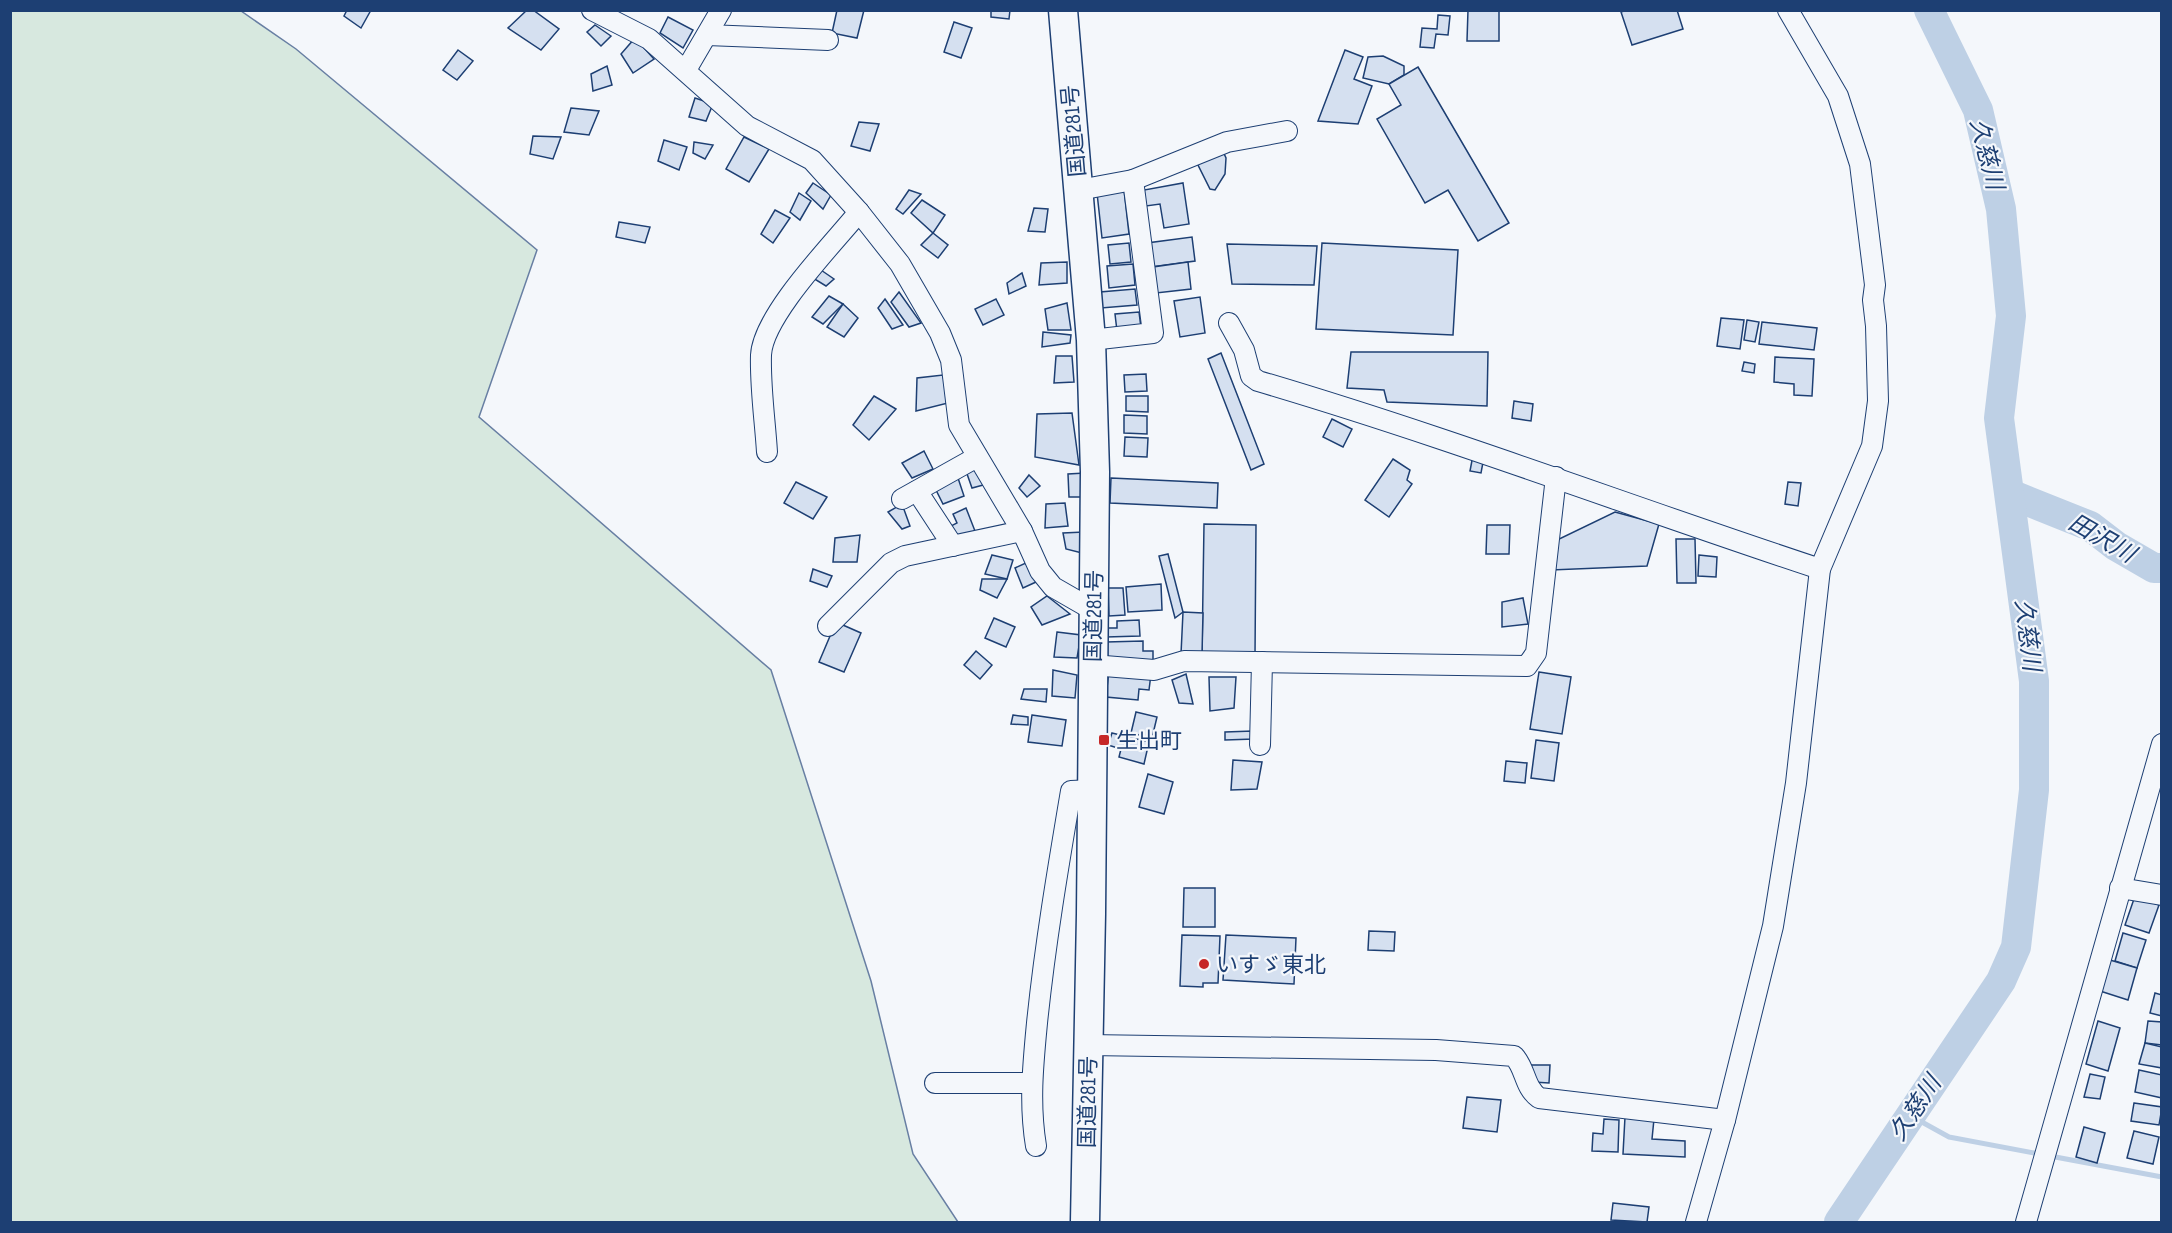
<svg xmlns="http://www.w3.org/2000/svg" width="2172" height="1233" font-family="'Sofia Sans Condensed','Noto Sans JP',sans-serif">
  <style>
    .green { fill: #d7e8df; stroke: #687fa3; stroke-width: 1.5 }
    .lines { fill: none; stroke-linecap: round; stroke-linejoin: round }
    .stream { stroke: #bed0e5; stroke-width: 5 }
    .river { stroke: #bed0e5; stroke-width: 30 }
    .building { fill: #d5e0f0; stroke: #1d3f73; stroke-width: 1.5 }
    .minor-casing { stroke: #1d3f73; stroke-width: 22 }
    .highway-casing { stroke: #1d3f73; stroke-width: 31 }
    .minor { stroke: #f4f7fb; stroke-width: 20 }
    .highway { stroke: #f4f7fb; stroke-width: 28 }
    .poi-dot { fill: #c62828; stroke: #f4f7fb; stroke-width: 2 }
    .labels { text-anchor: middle; stroke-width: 4.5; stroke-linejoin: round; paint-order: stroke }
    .street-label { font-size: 22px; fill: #1d3f73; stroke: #f4f7fb }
    .poi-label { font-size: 22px; fill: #1d3f73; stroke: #f4f7fb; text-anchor: start }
    .water-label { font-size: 24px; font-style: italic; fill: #1d3f73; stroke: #f4f7fb }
  </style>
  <rect width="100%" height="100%" fill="#f4f7fb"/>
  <!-- green -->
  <path class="green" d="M10,11H241L296,49L537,250L479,417L771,670L871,981L913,1154L958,1222H11Z"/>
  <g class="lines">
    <!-- stream -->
    <path class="stream" d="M1911,1116L1949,1137L2162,1177"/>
    <!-- river -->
    <g class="river">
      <path d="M2010,494L2090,526L2116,546L2154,568H2162"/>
      <path d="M1839,1222L2001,981L2016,947L2034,790V681L1999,418L2011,316L2001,209L1978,110L1929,10"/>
    </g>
  </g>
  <!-- building -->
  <g class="building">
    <path d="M347,10H371L361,28L344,16Z"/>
    <path d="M527,10H533L559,29L541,50L508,28Z"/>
    <path d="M837,10H864L857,38L832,33Z"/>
    <path d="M991,10H1010L1009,19L991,17Z"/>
    <path d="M1468,10H1499V41H1467Z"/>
    <path d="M1627,10H1677L1683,29L1632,45L1621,12Z"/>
    <path d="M1438,15L1450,16L1448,35L1436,34L1434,48L1420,47L1422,28L1437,29Z"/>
    <path d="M668,17L693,30L683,48L660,33Z"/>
    <path d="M954,22L972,28L961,58L944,52Z"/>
    <path d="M595,25L611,36L601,46L587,32Z"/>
    <path d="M635,38L654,59L633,73L621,54Z"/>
    <path d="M458,50L473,61L457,80L443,70Z"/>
    <path d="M1345,50L1363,57L1354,79L1372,86L1358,124L1318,121Z"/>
    <path d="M1383,56L1404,66V75L1389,84L1363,78L1368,57Z"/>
    <path d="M607,66L612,85L593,91L591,74Z"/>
    <path d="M1418,67L1509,223L1478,241L1448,190L1425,203L1377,119L1401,105L1389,84Z"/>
    <path d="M695,98L713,104L706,121L689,117Z"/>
    <path d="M571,108L599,111L589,135L564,132Z"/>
    <path d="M859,122L879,124L870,151L851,146Z"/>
    <path d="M533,136L561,137L553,159L530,154Z"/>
    <path d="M744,137L769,149L749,182L726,169Z"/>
    <path d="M664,140L687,147L679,170L658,161Z"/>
    <path d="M694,142L713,145L705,159L693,153Z"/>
    <path d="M1222,149L1226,158L1225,174L1215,190L1210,189L1196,161Z"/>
    <path d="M813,183L831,195L823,209L806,193Z"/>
    <path d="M1183,183L1189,224L1164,228L1160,204L1146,206L1144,190Z"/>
    <path d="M909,190L921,194L903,214L896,209Z"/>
    <path d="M1124,190L1129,234L1102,238L1097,193Z"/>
    <path d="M799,193L811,201L800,220L790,212Z"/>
    <path d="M922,200L945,215L933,233L911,213Z"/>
    <path d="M1034,208L1048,209L1045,232L1028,231Z"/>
    <path d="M775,210L790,218L773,243L761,234Z"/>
    <path d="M619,222L650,227L645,243L616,237Z"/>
    <path d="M933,233L948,245L938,258L921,245Z"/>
    <path d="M1192,237L1195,261L1151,267L1147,243Z"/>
    <path d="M1129,243L1131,262L1110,264L1108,245Z"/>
    <path d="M1322,243L1458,250L1453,335L1316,329Z"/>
    <path d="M1227,244L1317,246L1314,285L1232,284Z"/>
    <path d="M1067,262V283L1039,285L1041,263Z"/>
    <path d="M1188,262L1191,289L1156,293L1153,267Z"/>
    <path d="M1133,264L1135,285L1109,288L1107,266Z"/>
    <path d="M818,268L834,279L826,286L808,275Z"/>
    <path d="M1022,273L1026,286L1009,294L1007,283Z"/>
    <path d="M1135,289L1137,305L1101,308L1100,292Z"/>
    <path d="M899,292L921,323L909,327L891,302Z"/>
    <path d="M829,296L843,304L823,324L812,317Z"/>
    <path d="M1200,297L1205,333L1180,337L1174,301Z"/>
    <path d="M885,299L903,325L892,329L878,308Z"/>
    <path d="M996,299L1004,315L983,325L975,309Z"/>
    <path d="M1067,303L1071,330H1048L1045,309Z"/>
    <path d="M843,304L858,318L844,337L827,327Z"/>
    <path d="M1139,312L1141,328L1117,331L1115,314Z"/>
    <path d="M1721,318L1744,320L1740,349L1717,346Z"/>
    <path d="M1747,320L1759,322L1755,342L1744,340Z"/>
    <path d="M1762,322L1817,328L1814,350L1759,344Z"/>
    <path d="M1043,332L1071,335L1070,343L1042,347Z"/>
    <path d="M1351,352H1488L1487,406L1387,402L1384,390L1347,388Z"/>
    <path d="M1221,353L1264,464L1251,470L1208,359Z"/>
    <path d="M1056,356H1072L1074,382L1054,383Z"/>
    <path d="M1775,357L1814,359L1812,396L1794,395V384L1774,382Z"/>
    <path d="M1744,362L1755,364L1754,373L1742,371Z"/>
    <path d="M1146,374L1147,391L1125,392L1124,375Z"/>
    <path d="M943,375L948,403L916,411L917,378Z"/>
    <path d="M874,396L896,409L869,440L853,425Z"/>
    <path d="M1126,396H1148V412L1126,411Z"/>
    <path d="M1514,401L1533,404L1531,421L1512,418Z"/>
    <path d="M1072,413L1079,465L1035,457L1037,414Z"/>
    <path d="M1124,415L1147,416V434L1124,433Z"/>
    <path d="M1332,419L1352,429L1343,447L1323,437Z"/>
    <path d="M1125,437L1148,438L1147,457L1124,456Z"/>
    <path d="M924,451L933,469L912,478L902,463Z"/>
    <path d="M1473,455L1484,457L1481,473L1470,471Z"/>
    <path d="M1393,459L1410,470L1407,480L1412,484L1389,517L1365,500Z"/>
    <path d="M982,468L987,484L972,488L966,471Z"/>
    <path d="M1085,473L1084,497H1069L1068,474Z"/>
    <path d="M1029,475L1040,486L1027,497L1019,488Z"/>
    <path d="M958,478L964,496L943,504L936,490Z"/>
    <path d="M1111,478L1218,483L1217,508L1110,503Z"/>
    <path d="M796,482L827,497L813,519L784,503Z"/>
    <path d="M1788,482L1801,483L1798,506L1785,504Z"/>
    <path d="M1065,503L1068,526L1045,528L1046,504Z"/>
    <path d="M902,504L910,526L902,529L888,512Z"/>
    <path d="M966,508L975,531L954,540L949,527L957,523L953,514Z"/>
    <path d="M1615,512L1659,524L1647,566L1551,570L1555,541Z"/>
    <path d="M1204,524L1256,525L1255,656L1202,654Z"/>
    <path d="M1487,525H1510L1509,554H1486Z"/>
    <path d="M1084,532L1086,554L1066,549L1063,533Z"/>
    <path d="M860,535L857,562H833L835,538Z"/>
    <path d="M1676,539H1695L1696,583H1677Z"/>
    <path d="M1168,554L1183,612L1175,618L1159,556Z"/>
    <path d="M992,555L1013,560L1007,579L985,574Z"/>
    <path d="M1699,555L1717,557L1716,577L1698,576Z"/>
    <path d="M1028,562L1036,582L1023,588L1015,568Z"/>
    <path d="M813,569L832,576L827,587L810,581Z"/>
    <path d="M982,579H1007L997,598L980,590Z"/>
    <path d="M1161,584L1162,610L1128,612L1126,587Z"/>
    <path d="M1108,588H1123L1125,615L1109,616Z"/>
    <path d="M1047,596L1070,614L1042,625L1031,607Z"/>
    <path d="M1523,598L1528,624L1502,627V602Z"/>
    <path d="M1183,612L1203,613L1202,654H1181Z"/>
    <path d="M994,618L1015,627L1006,647L985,638Z"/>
    <path d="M1139,620L1140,636L1106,637L1105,628H1117V621Z"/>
    <path d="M836,622L861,633L844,672L819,662Z"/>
    <path d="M1057,632L1081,635L1077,658L1054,657Z"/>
    <path d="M1143,641V651H1153V662L1106,663V642Z"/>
    <path d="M976,651L992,665L980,679L964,665Z"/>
    <path d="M1053,670L1077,675L1075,698L1052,696Z"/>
    <path d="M1109,670L1151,674L1149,690L1139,689L1138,700L1106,697Z"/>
    <path d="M1539,672L1571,677L1562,734L1530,729Z"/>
    <path d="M1186,674L1193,704L1179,703L1172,680Z"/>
    <path d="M1209,677H1236L1234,708L1210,711Z"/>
    <path d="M1024,689H1047L1046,702L1021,699Z"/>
    <path d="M1136,712L1157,717L1152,738L1131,733Z"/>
    <path d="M1013,715L1028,717V725L1011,724Z"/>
    <path d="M1032,715L1066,720L1062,746L1028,742Z"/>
    <path d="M1253,731L1254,739L1225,740V732Z"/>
    <path d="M1112,733L1149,742L1144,764L1119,757L1121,749L1108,745Z"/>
    <path d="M1536,740L1559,743L1554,781L1531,778Z"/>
    <path d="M1233,760L1262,762L1257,789L1231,790Z"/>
    <path d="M1506,761L1527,763L1525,783L1504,781Z"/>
    <path d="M1148,774L1173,782L1164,814L1139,807Z"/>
    <path d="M1184,888H1215V927H1183Z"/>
    <path d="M2135,896L2159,905L2149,933L2125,925Z"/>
    <path d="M1369,931L1395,932L1394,951L1368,950Z"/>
    <path d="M2123,933L2146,940L2137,968L2115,961Z"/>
    <path d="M1182,935L1220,936L1218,983H1203V987L1180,986Z"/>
    <path d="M1226,935L1296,938L1294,984L1223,980Z"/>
    <path d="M2110,960L2137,968L2128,1000L2100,991Z"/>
    <path d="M2155,993L2162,995V1016L2150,1013Z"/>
    <path d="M2098,1021L2120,1028L2108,1071L2086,1064Z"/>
    <path d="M2148,1021L2162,1022V1045L2145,1043Z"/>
    <path d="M2145,1043L2162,1047V1068L2139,1064Z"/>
    <path d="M1527,1065H1550L1549,1083L1533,1082Z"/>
    <path d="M2139,1070L2162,1075V1098L2135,1092Z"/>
    <path d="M2090,1074L2105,1077L2100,1099L2084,1097Z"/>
    <path d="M1467,1097L1501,1100L1497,1132L1463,1128Z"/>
    <path d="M2134,1103L2162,1107L2159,1125L2131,1121Z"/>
    <path d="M1625,1117L1654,1119L1652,1139L1685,1141V1157L1623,1154Z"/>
    <path d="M1604,1119L1619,1120L1618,1152L1592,1151L1593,1133L1603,1134Z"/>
    <path d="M2084,1127L2105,1133L2097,1163L2076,1157Z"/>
    <path d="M2134,1131L2159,1137L2153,1164L2127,1158Z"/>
    <path d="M1613,1203L1649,1207L1647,1222L1611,1220Z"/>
  </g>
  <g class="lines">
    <defs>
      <g id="minor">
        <path d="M592,10L649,39L747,126L812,160L859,212L900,264L940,333L951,360L959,425L1022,531L1040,571L1053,587L1093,610"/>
        <path d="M707,35L828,40"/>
        <path d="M686,70L721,10"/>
        <path d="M1079,190L1133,180L1227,142L1287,131"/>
        <path d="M1229,323L1244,350L1251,376L1258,381C1448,437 1632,507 1820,569"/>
        <path d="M1091,340L1153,333L1133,180"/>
        <path d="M767,452C765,420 760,387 761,355C763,315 833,244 859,212"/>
        <path d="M917,491L953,546"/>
        <path d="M902,499L977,457"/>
        <path d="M828,626L891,563L905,556L1022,531"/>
        <path d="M1092,665L1154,670L1184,661L1527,666L1536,653L1556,477"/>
        <path d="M1260,745L1262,662"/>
        <path d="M2120,888L2162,895"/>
        <path d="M1088,1045L1436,1050L1514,1056C1526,1069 1524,1087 1539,1098L1725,1120"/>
        <path d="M935,1083H1031"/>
        <path d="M1036,1146C1029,1104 1033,1065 1037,1023C1045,945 1058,868 1071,791L1093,790"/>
        <path d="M1696,1222L1725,1120L1773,926L1796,783L1820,569L1872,446L1878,401L1876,326L1873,300L1875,285L1860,164L1838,96L1788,10"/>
        <path d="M2026,1222L2162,744"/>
      </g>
      <path id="highway" d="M1063,10L1091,340L1095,472L1091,914L1085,1222"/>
    </defs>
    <!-- minor casing -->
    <use href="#minor" class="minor-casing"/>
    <!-- highway casing -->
    <use href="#highway" class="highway-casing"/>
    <!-- minor -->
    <use href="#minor" class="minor"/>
    <!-- highway -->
    <use href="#highway" class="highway"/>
  </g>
  <!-- markers -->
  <g class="poi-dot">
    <rect x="1098" y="734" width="12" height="12" rx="3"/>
    <circle cx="1204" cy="964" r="6"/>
  </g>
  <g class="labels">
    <!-- street labels -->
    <g class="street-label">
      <text transform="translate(1073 131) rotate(-95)" y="8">国道281号</text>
      <text transform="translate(1093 616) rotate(-89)" y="8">国道281号</text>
      <text transform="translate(1087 1102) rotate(-89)" y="8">国道281号</text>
    </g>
    <!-- poi labels -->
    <g class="poi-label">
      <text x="1116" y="748">生出町</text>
      <text x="1216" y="972">いすゞ東北</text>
    </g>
    <!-- water labels -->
    <g class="water-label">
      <text transform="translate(1987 154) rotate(76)" y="8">久慈川</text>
      <text transform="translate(2102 538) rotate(30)" y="8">田沢川</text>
      <text transform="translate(2028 635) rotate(83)" y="8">久慈川</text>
      <text transform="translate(1915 1108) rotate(-56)" y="8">久慈川</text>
    </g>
  </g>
  <!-- border -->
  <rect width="2172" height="1233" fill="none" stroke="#1d3f73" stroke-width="24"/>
</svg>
